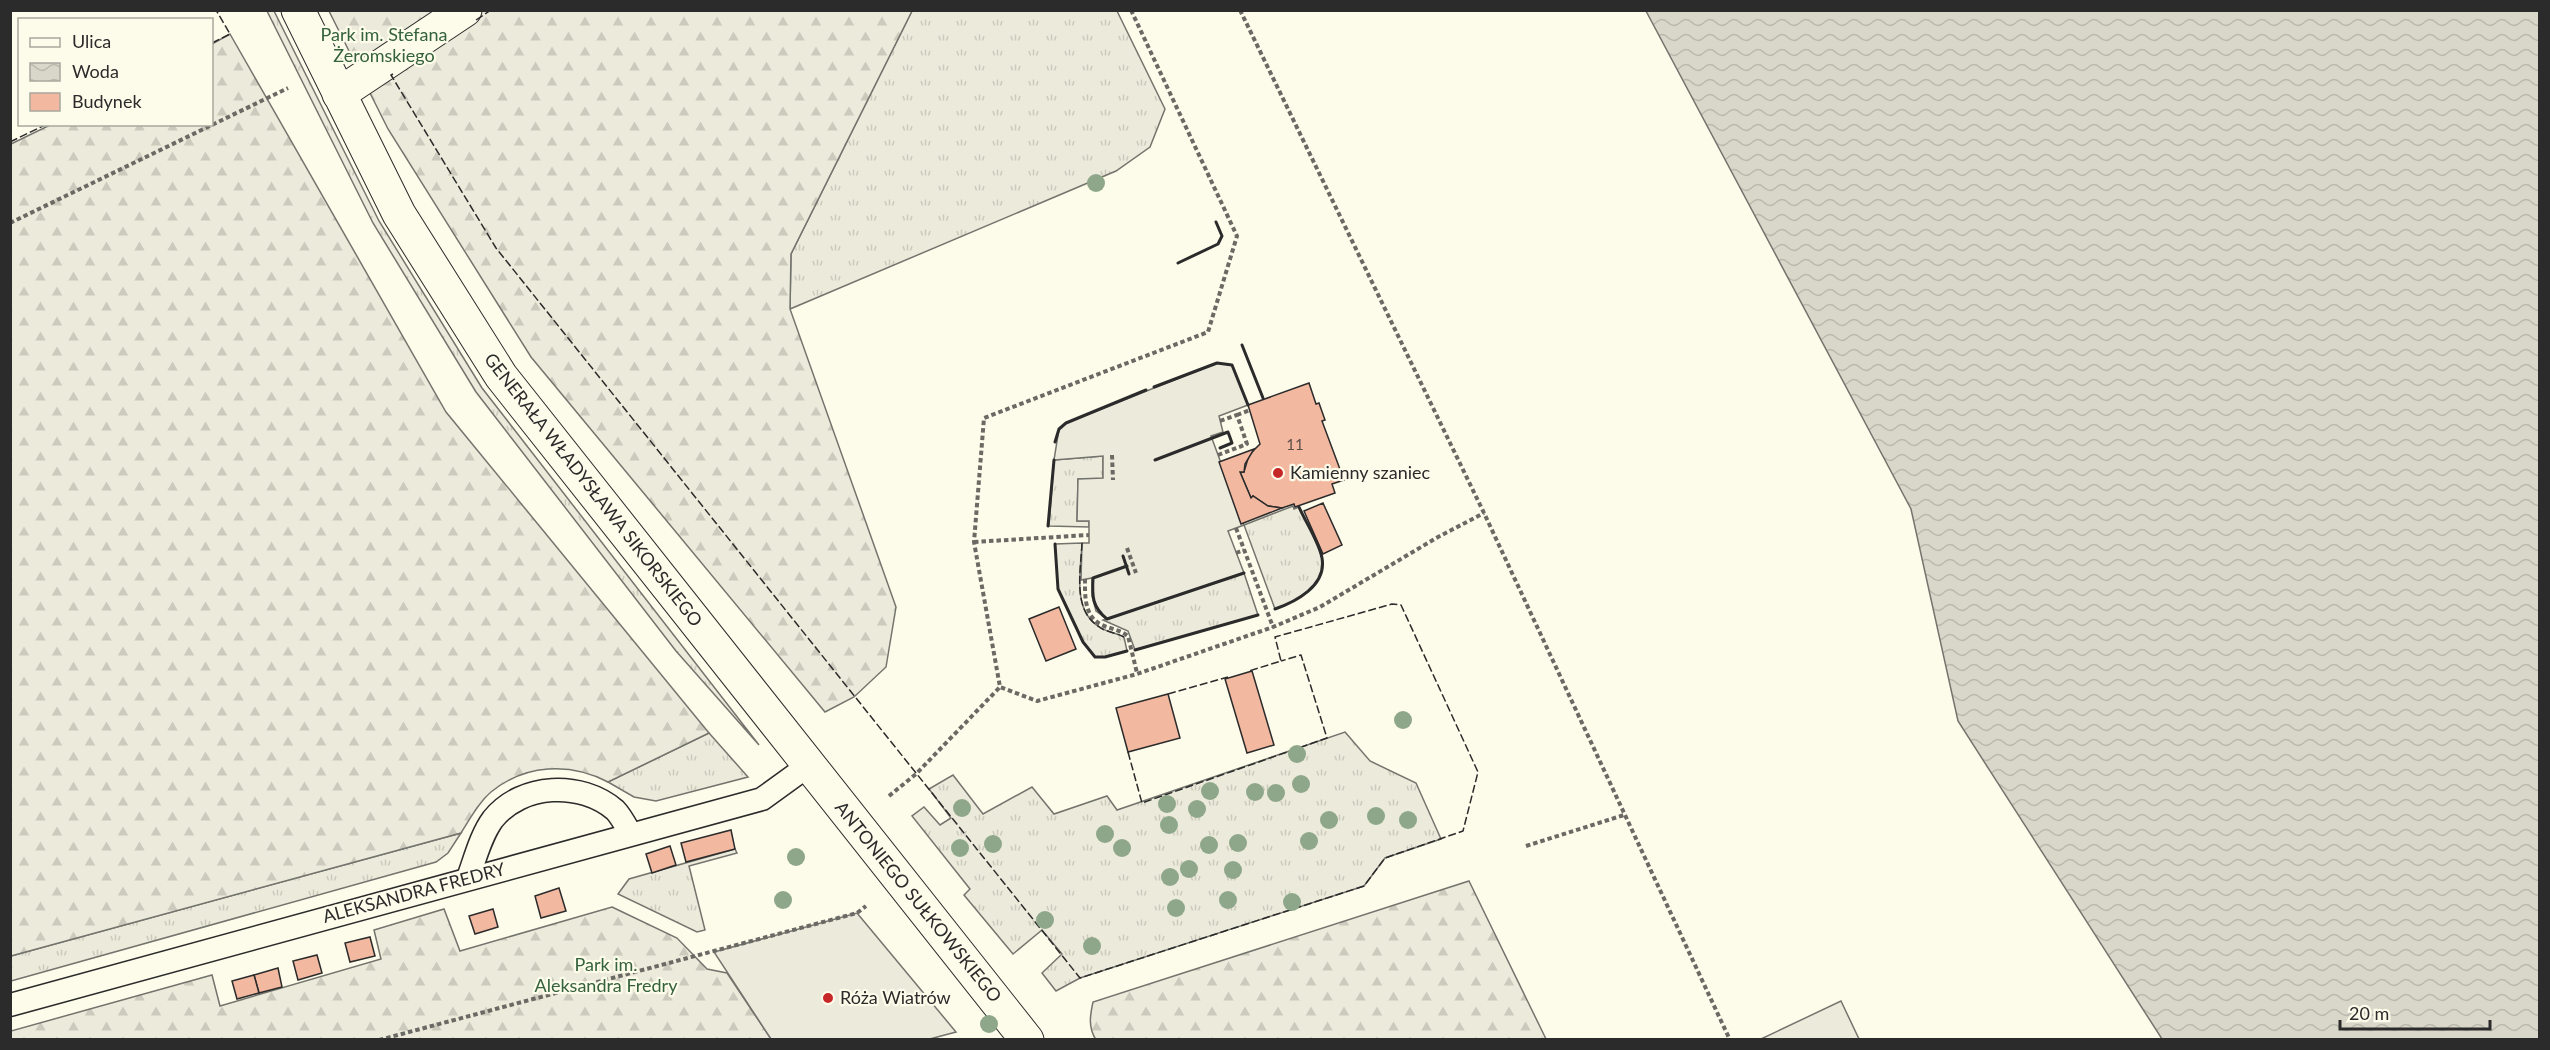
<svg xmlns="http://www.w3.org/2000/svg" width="2550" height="1050" font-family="Lato,sans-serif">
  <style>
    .grass { fill: url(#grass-tufts); stroke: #74746e; stroke-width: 1.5 }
    .forest { fill: url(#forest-firs); stroke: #74746e; stroke-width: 1.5 }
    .green { fill: #ecebdb; stroke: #74746e; stroke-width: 1.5 }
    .parking { fill: #eceadb; stroke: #74746e; stroke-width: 1.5 }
    .water { fill: url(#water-waves); stroke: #74746e; stroke-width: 1.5 }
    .building { fill: #f2b8a0; stroke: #2b2b2b; stroke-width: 1.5 }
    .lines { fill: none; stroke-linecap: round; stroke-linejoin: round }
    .lane-casing { stroke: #2b2b2b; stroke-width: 25 }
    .street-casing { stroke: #2b2b2b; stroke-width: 35 }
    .path { stroke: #6a6964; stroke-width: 4; stroke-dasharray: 4.5 3; stroke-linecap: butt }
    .lane { stroke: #fdfbea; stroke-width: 22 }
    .street { stroke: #fdfbea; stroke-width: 33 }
    .fence { stroke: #2b2b2b; stroke-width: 1.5; stroke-dasharray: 8 3; stroke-linecap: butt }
    .wall { stroke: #2b2b2b; stroke-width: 3 }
    .tree { fill: #8ea78a }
    .poi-dot { fill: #c62828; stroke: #fdfbea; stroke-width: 2 }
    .labels { text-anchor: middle; stroke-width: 4.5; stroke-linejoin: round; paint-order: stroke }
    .number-label { font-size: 15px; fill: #5d4e48 }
    .park-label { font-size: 18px; fill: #34623c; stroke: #fdfbea }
    .poi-label { font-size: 18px; fill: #2b2b2b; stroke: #fdfbea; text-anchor: start }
    .street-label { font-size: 18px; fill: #2b2b2b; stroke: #fdfbea }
  </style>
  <defs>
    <pattern id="grass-tufts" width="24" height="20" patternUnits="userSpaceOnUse" patternTransform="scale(1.5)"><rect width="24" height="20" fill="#ecebdb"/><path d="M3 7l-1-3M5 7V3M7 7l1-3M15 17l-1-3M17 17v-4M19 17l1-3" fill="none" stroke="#cbcabc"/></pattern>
    <pattern id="forest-firs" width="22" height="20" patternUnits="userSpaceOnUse" patternTransform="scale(1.5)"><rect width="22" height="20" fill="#ecebdb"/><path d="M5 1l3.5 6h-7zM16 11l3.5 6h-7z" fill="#cbcabc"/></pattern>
    <pattern id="water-waves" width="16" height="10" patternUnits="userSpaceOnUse" patternTransform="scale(1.5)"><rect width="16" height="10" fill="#d8d7c9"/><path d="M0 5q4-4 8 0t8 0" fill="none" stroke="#bab9ad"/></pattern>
  </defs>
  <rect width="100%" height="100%" fill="#fdfbea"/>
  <!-- grass -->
  <g class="grass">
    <path d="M267,11H274L379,221L482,388L759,745L676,651L476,392L373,223Z"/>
    <path d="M912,11H1117L1165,109L1150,147L1116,171L790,309L791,254Z"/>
    <path d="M1103,456V479H1078L1077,521H1089V527L1049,526L1054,460Z"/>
    <path d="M1293,506L1294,509L1299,507C1306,523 1319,542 1322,558C1327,586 1295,602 1275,609L1244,525Z"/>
    <path d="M1082,543C1081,570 1072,609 1098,626C1105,632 1115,632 1124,637L1127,651L1105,657H1095L1083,642L1058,589L1055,544Z"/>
    <path d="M1244,573L1258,615L1135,650L1128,631L1103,620Z"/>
    <path d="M1345,732L1370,761L1416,783L1441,839L1385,858L1364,886L1080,978L1056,991L1042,973L1062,954L1042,930L1013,954L964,895L970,889L912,816L924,807L940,825L951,818L929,789L953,775L983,814L1032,787L1054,814L1107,796L1117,810Z"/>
    <path d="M709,733L748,777L656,801L634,797L608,782Z"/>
    <path d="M461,833L448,853L436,862L11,981V956Z"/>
    <path d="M735,849L737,853L689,866L705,930L697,932L618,894L629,879Z"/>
  </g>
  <!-- forest -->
  <g class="forest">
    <path d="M329,11H912L791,254L790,309L896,607L886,667L854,697L825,712L531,357L388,129Z"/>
    <path d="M230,34L446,412L709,733L608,782C570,762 525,764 491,792C478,803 470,819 461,833L11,956V144L50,125L212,124V44Z"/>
    <path d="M1469,881L1546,1039L1096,1040C1088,1027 1090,1016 1093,1002Z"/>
    <path d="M612,907L677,938L707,969L727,973L771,1039H11V1031L212,975L220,1006L381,959L374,930L444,909L460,951Z"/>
  </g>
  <!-- green -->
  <path class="green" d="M1841,1001L1859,1039H1761Z"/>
  <!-- parking -->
  <g class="parking">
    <path d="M1217,363L1232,365L1248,405L1219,416L1223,432L1211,436L1244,525L1228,531L1244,573L1107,619L1096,611L1092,596V578L1081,580L1082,543H1089V521H1077L1078,479L1103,478V456L1054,460L1059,429L1066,423Z"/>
    <path d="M857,913L956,1032L926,1040L771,1039L714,952Z"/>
  </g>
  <!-- water -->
  <path class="water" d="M1646,11H2539V1039H2162L1958,721L1911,509Z"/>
  <!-- building -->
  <g class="building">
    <path d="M1309,383L1316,404L1319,403L1325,420L1322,421L1344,480L1332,484L1335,493L1295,507L1294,504L1282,508L1268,506L1253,496L1251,498L1240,472H1244L1249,455L1260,444L1248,405Z"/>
    <path d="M1254,449L1245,464L1244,472H1240L1251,498L1253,496L1268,506L1282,508L1241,524L1219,462Z"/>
    <path d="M1323,503L1342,545L1323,554L1304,511Z"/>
    <path d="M1059,607L1076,649L1046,661L1029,619Z"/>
    <path d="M1252,671L1274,745L1247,753L1225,679Z"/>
    <path d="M1168,694L1180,738L1128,752L1116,708Z"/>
    <path d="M731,830L735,849L686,862L681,843Z"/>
    <path d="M670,846L676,865L652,873L646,854Z"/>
    <path d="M559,888L566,911L541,918L535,896Z"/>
    <path d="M493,909L498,927L475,934L469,916Z"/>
    <path d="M370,937L375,956L350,962L345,943Z"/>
    <path d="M317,955L322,973L298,980L293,961Z"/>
    <path d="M278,968L282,987L259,993L254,975Z"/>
    <path d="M254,975L259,993L237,999L232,981Z"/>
  </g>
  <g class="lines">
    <defs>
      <g id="lane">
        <path d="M468,878C475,859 481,835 493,819C522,783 581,781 615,810C621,816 626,826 630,833"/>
        <path d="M10,1005L762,799L809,765"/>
      </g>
      <g id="street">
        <path d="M298,10L399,214L501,376L1027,1040"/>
        <path d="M339,94L465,10"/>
      </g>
    </defs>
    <!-- lane casing -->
    <use href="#lane" class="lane-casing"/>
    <!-- street casing -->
    <use href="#street" class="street-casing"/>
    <!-- path -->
    <g class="path">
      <path d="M1131,10L1237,236L1208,332L984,418L974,542L1000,687L1037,701L1137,674L1273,627L1320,607L1438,537L1484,513"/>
      <path d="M1240,10L1484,513L1730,1040"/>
      <path d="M10,223L288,88"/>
      <path d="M1237,415L1250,410"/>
      <path d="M1112,455L1113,480"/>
      <path d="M1218,455L1247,444L1237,415L1220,421"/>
      <path d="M1236,528L1273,627"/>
      <path d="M974,542L1089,535"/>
      <path d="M1127,548L1136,573"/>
      <path d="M1236,553L1244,550"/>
      <path d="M1085,579C1085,595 1084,615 1100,624C1109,629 1119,629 1128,636L1137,673"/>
      <path d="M889,796L916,774L1000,687"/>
      <path d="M1526,846L1624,815"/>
      <path d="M379,1040L857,913L866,906"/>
    </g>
    <!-- lane -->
    <use href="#lane" class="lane"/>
    <!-- street -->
    <use href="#street" class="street"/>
    <!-- fence -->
    <g class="fence">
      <path d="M476,20L491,10"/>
      <path d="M212,43L230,34L216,10"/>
      <path d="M393,74L391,75L496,248L1080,978L1364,886L1385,858L1463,831L1478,772L1401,605L1392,604L1275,637L1281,661L1249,671"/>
      <path d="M10,142L47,124"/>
      <path d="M1082,543C1081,570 1072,609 1098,626C1105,632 1115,632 1124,637"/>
      <path d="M1168,694L1228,677"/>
      <path d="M1128,752L1142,803L1327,738L1301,655L1281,661"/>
    </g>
    <!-- wall -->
    <g class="wall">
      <path d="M1178,263L1218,244L1222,236L1216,222"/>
      <path d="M1242,345L1263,398"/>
      <path d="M1154,387L1217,363L1232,365L1248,405"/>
      <path d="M1055,442L1059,429L1066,423L1146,390"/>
      <path d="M1155,460L1228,432L1232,443L1220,448"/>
      <path d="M1048,526L1054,460"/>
      <path d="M1055,544L1058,589L1083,642L1095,657H1105L1127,651"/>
      <path d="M1123,556L1129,574"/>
      <path d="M1127,566L1093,578C1092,596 1092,607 1107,619L1244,573"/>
      <path d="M1275,609C1295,602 1327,586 1322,558C1319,542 1306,523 1299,507"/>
      <path d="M1135,650L1258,615"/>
    </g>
  </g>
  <!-- trees -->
  <g class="tree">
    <circle cx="1096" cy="183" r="9"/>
    <circle cx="1403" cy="720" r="9"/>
    <circle cx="1297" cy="754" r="9"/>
    <circle cx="1301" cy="784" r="9"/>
    <circle cx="1210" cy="791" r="9"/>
    <circle cx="1255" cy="792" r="9"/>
    <circle cx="1276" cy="793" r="9"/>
    <circle cx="1167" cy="804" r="9"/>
    <circle cx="962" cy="808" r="9"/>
    <circle cx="1197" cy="809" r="9"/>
    <circle cx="1376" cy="816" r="9"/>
    <circle cx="1329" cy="820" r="9"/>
    <circle cx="1408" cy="820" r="9"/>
    <circle cx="1169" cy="825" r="9"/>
    <circle cx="1105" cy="834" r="9"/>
    <circle cx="1309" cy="841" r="9"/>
    <circle cx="1238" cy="843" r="9"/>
    <circle cx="993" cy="844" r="9"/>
    <circle cx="1209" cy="845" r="9"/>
    <circle cx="960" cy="848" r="9"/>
    <circle cx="1122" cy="848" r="9"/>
    <circle cx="796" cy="857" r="9"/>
    <circle cx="1189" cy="869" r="9"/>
    <circle cx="1233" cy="870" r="9"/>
    <circle cx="1170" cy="877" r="9"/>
    <circle cx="783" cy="900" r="9"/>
    <circle cx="1228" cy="900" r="9"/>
    <circle cx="1292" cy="902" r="9"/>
    <circle cx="1176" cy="908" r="9"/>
    <circle cx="1045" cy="920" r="9"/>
    <circle cx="1092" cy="946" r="9"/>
    <circle cx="989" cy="1024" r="9"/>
  </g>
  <!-- markers -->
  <g class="poi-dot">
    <circle cx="1278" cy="473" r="6"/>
    <circle cx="828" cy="998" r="6"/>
  </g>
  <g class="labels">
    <!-- number labels -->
    <g class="number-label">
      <text x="1295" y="450">11</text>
    </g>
    <!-- park labels -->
    <g class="park-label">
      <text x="384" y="41">Park im. Stefana<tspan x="384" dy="21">Żeromskiego</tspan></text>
      <text x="606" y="971">Park im.<tspan x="606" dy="21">Aleksandra Fredry</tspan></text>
    </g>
    <!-- poi labels -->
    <g class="poi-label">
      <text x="1290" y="479">Kamienny szaniec</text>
      <text x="840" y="1004">Róża Wiatrów</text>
    </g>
    <!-- street labels -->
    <g class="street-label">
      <text transform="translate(593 490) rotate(52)" y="6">GENERAŁA WŁADYSŁAWA SIKORSKIEGO</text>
      <text transform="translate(414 893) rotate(-15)" y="6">ALEKSANDRA FREDRY</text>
      <text transform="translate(918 902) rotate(51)" y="6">ANTONIEGO SUŁKOWSKIEGO</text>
    </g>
  </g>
  <!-- border -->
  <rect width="2550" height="1050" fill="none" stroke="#2b2b2b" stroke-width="24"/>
  <!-- legend -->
  <rect x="18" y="18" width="195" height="108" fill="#fdfbea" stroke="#a9a89e" stroke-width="1.5"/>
  <rect x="30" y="38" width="30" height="9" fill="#fdfbea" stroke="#a9a89e" stroke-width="1.5"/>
  <text x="72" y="48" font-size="18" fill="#2b2b2b">Ulica</text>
  <rect x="30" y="63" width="30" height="18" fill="url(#water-waves)" stroke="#a9a89e" stroke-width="1.5"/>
  <text x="72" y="78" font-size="18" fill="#2b2b2b">Woda</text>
  <rect x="30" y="93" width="30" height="18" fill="#f2b8a0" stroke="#a9a89e" stroke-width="1.5"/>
  <text x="72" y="108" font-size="18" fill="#2b2b2b">Budynek</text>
  <!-- scale -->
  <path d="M2340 1020v9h150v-9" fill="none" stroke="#2b2b2b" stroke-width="3"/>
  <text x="2349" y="1020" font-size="18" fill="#2b2b2b" stroke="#fdfbea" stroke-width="4.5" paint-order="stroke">20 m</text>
</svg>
